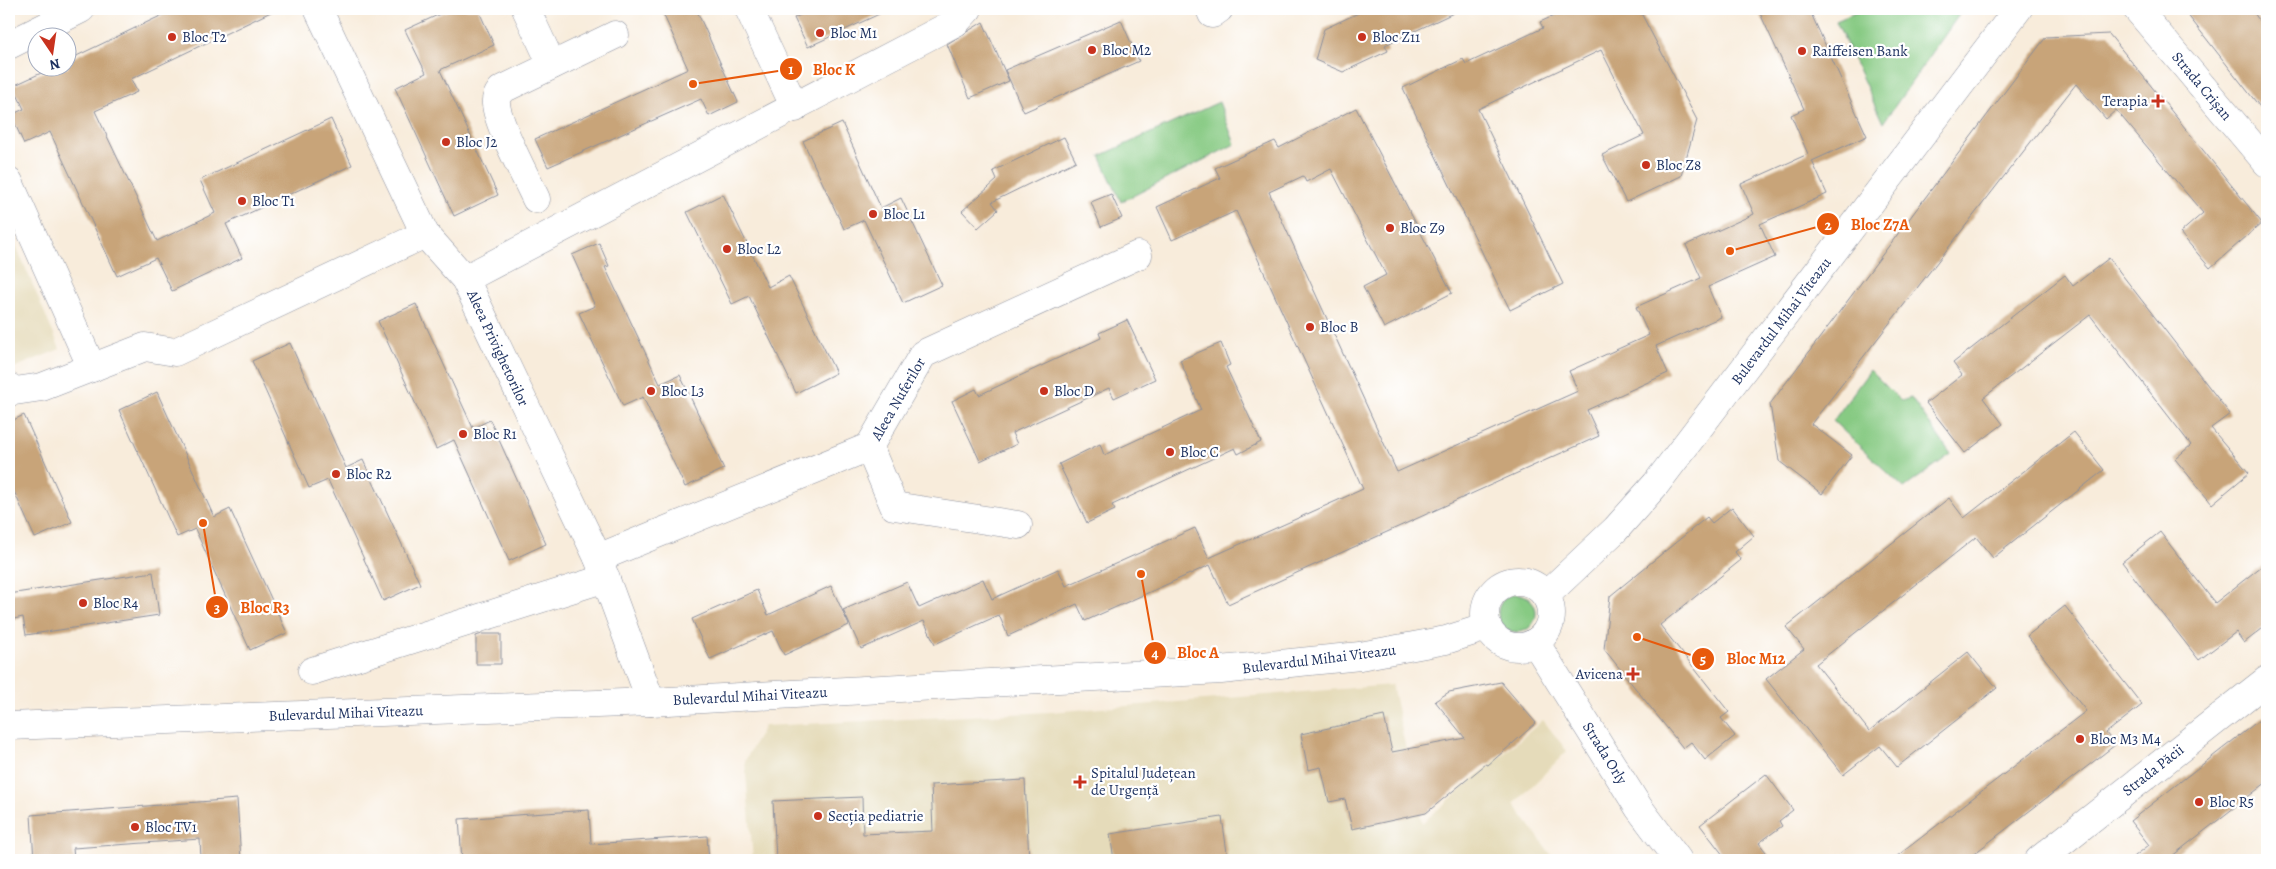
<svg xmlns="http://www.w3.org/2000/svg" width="2276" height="869" font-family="Alegreya,serif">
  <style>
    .built { fill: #e5dbba }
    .green { fill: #87ca83; stroke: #517c70 }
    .building { fill: #c8a479 }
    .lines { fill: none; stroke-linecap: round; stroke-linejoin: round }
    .minor-casing { stroke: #8a8e9c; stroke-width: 29 }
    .major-casing { stroke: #8a8e9c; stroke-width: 29 }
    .minor { stroke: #fff; stroke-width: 28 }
    .major { stroke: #fff; stroke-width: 28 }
    .poi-dot { fill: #c8321e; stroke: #fff; stroke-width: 2 }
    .labels { text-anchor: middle; stroke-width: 4.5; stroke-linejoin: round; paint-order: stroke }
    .poi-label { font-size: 15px; fill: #1b2f5e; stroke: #fff; text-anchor: start }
    .street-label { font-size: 15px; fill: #1b2f5e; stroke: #fff }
    .leader { fill: none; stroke: #e8590c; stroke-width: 2 }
    .callout-dot { fill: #e8590c; stroke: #fff; stroke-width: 2 }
    .mark-label { font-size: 15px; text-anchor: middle; font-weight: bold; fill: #fff }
    .callout-label { font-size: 16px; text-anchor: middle; font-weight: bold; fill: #e8590c; stroke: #fff; stroke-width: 4.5; stroke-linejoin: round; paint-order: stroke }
  </style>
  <rect width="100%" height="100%" fill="#fff"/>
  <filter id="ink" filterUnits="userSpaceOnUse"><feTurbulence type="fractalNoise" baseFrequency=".02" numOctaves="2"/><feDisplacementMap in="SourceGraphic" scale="10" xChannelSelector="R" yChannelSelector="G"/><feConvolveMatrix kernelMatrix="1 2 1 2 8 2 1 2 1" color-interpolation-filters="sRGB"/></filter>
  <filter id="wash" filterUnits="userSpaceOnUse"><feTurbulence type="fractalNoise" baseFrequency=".0096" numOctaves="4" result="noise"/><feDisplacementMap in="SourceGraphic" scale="20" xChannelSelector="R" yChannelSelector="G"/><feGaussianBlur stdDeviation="1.12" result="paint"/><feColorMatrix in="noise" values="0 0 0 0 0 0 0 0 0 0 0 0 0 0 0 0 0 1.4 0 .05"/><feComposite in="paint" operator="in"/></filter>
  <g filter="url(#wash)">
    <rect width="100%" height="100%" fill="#f8ecdb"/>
    <!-- built -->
    <g class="built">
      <path d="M9,229L60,349L11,369L9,367Z"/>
      <path d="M1392,685L1422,823L1543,720L1567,751L1514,804L1555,860H753L745,761L764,726L1051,712Z"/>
    </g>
    <!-- green -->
    <g class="green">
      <path d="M1864,9H1963L1883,123L1836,21Z"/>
      <path d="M1219,102L1235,144L1121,202L1100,156Z"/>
      <path d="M1870,370L1901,401L1911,398L1951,454L1904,488L1833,421Z"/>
      <circle cx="1517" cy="613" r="19"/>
    </g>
    <g id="blocks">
      <!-- building -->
      <g class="building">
        <path d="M175,9H277L131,79L137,92L95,111L157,241L215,213L200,180L331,119L352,165L226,224L242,258L172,291L156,258L117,276L50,132L24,144L11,115L24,109L13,86L52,68H68V60Z"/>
        <path d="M451,9H478L494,45L440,70L498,195L454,216L395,88L426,73L405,30Z"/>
        <path d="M661,9H696L738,102L709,116L701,99L548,167L535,139L688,69Z"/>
        <path d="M813,9H890L808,47L794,18Z"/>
        <path d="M1367,9H1462L1385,45L1388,51L1343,72L1315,60L1324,29Z"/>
        <path d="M1569,9H1623L1641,13L1697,120L1681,176L1626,202L1602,155L1644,135L1601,50L1478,109L1563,284L1510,310L1403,88L1463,59L1466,64L1543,28L1540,22Z"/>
        <path d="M1758,9H1809L1867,136L1812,161L1827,194L1760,224L1775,257L1708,287L1721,317L1656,346L1668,373L1587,410L1599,436L1228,604L1210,565L1085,621L1077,604L1008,636L999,615L935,644L924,621L861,649L843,610L907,582L919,608L983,579L992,599L1058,569L1066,586L1195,528L1209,558L1363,489L1236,211L1172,240L1157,207L1220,178L1215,168L1275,141L1279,148L1356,108L1452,293L1384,328L1363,287L1386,275L1331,169L1306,182L1303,176L1269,192L1397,472L1578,391L1569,371L1649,335L1636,307L1701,278L1686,245L1754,214L1741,184L1808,154L1791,115L1804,109Z"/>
        <path d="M2183,9H2251L2267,31V116Z"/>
        <path d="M1121,20L1139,61L1024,112L1005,70Z"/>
        <path d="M983,22L1009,81L970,98L947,44Z"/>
        <path d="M2109,34L2262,223L2210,268L2180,233L2203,213L2116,110L2106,119L2076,84L1811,424L1852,455L1822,494L1779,461L1770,404L2046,37Z"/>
        <path d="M842,123L881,208L901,198L942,285L903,303L864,220L844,229L803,141Z"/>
        <path d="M1064,137L1076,161L992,202L998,210L978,228L962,211L997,180L993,171Z"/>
        <path d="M723,194L768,287L789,276L836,373L796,393L749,296L732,304L687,212Z"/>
        <path d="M1111,194L1122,218L1101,227L1091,202Z"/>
        <path d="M599,243L609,266L605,267L660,384L680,375L724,469L685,487L643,397L623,406L579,313L595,306L572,255Z"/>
        <path d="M2109,258L2230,414L2211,428L2249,473L2212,504L2175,459L2191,445L2090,315L1983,398L2003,424L1965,453L1926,403L1962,375L1953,363L2065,275L2073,286Z"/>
        <path d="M416,304L473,428L490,420L546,544L509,561L454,440L436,449L378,321Z"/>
        <path d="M1127,320L1155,379L1114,398L1109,388L1012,433L1017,444L980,461L952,401L976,389L979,395L1101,338L1099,333Z"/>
        <path d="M290,343L346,468L363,460L420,584L383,601L328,480L309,488L252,361Z"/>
        <path d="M1221,343L1230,365L1226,367L1261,442L1238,454L1235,448L1112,505L1115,510L1087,523L1059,464L1100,444L1104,455L1201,410L1180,360Z"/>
        <path d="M157,392L214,517L230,509L287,633L250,650L195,529L177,537L119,410Z"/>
        <path d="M24,415L72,522L35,538L9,480V422Z"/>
        <path d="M2074,432L2104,470L1993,558L1976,537L1816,664L1869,731L1968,652L1997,688L1897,767L1880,746L1843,775L1766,679L1804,649L1786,627L1949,498L1964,518Z"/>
        <path d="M1732,507L1754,536L1735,552L1741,560L1660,625L1729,712L1721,718L1735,736L1705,760L1691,742L1683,748L1604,649L1610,596L1707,517L1712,523Z"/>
        <path d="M2160,532L2215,603L2267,562V625L2244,643L2236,632L2199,660L2122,562Z"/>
        <path d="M153,572L159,615L26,635L23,617L9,620V594Z"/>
        <path d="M831,586L849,625L784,655L773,631L710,659L692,619L757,590L768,615Z"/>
        <path d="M2065,606L2142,705L2106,733L2115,745L1966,860H1892L2086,711L2027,636Z"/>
        <path d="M482,634H501V664H476V636Z"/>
        <path d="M1501,682L1536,723L1488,765L1486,764L1426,813L1352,829L1345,799L1329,802L1321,767L1308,770L1301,734L1384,716L1392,752L1465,738L1435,701L1449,692Z"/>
        <path d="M2267,714V782L2167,860H2130L2149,845L2130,821Z"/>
        <path d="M1766,774L1793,810L1779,821L1782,826L1759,843L1772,860H1727L1700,825Z"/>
        <path d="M1025,780L1029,860H776L773,801L862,797L863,834L933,831L931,785Z"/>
        <path d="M237,799L241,860H201L200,839L73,848L74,860H34L31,815Z"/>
        <path d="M589,810L591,844L707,836L709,860H462L459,819Z"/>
        <path d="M1222,817L1228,860H1114L1110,834Z"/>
      </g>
    </g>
  </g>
  <g filter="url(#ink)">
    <use href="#blocks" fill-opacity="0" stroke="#8a8e9c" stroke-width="1"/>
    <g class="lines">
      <defs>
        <g id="minor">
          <path d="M318,9L425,234L465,279L598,558L651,702"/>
          <path d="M526,9L552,65"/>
          <path d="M749,9L795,108"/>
          <path d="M1210,9L1212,14L1219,9"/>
          <path d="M2137,9L2267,163"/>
          <path d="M9,45L81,9"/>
          <path d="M9,182L92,368"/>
          <path d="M536,199C526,177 498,126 496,104C495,99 498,94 501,90L615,35"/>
          <path d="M465,279L956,22L968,9"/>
          <path d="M9,387L15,391L42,387L145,347L175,352L425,234"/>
          <path d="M869,447L894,506L1018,525"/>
          <path d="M598,558L869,447L923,354L1138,255"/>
          <path d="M1535,642L1639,808L1678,860"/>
          <path d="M312,671L606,578"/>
          <path d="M2039,860L2267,680"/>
        </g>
        <g id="major">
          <circle cx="1518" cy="614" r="33"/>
          <path d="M1546,595L1616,529L1656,484L2018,9"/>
          <path d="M9,726L651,702L1221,670L1360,656L1446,640L1487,627"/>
        </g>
      </defs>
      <!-- minor casing -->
      <use href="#minor" class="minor-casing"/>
      <!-- major casing -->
      <use href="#major" class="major-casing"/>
      <!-- minor -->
      <use href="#minor" class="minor"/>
      <!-- major -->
      <use href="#major" class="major"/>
    </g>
  </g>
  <!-- markers -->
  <g class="poi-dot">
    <circle cx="820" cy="33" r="5"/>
    <circle cx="172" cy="37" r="5"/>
    <circle cx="1362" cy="37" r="5"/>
    <circle cx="1092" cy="50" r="5"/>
    <circle cx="1802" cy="51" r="5"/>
    <path d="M2155.5 93.5h5v5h5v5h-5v5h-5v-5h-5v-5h5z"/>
    <circle cx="446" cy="142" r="5"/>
    <circle cx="1646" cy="165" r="5"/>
    <circle cx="242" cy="201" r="5"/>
    <circle cx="873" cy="214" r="5"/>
    <circle cx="1390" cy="228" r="5"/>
    <circle cx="727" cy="249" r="5"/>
    <circle cx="1310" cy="327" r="5"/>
    <circle cx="651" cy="391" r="5"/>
    <circle cx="1044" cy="391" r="5"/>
    <circle cx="463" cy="434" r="5"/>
    <circle cx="1170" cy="452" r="5"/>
    <circle cx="336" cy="474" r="5"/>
    <circle cx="83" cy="603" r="5"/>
    <path d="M1630.5 666.5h5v5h5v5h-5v5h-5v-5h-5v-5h5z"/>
    <circle cx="2080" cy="739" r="5"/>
    <path d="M1077.5 774.5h5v5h5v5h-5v5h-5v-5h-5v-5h5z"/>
    <circle cx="2199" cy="802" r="5"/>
    <circle cx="818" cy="816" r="5"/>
    <circle cx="135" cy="827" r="5"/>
  </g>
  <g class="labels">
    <!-- poi labels -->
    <g class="poi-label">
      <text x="830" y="38">Bloc M1</text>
      <text x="182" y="42">Bloc T2</text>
      <text x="1372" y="42">Bloc Z11</text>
      <text x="1102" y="55">Bloc M2</text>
      <text x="1812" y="56">Raiffeisen Bank</text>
      <text x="2148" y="106" text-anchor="end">Terapia</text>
      <text x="456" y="147">Bloc J2</text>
      <text x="1656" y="170">Bloc Z8</text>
      <text x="252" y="206">Bloc T1</text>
      <text x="883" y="219">Bloc L1</text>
      <text x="1400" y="233">Bloc Z9</text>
      <text x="737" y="254">Bloc L2</text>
      <text x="1320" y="332">Bloc B</text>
      <text x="661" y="396">Bloc L3</text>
      <text x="1054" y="396">Bloc D</text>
      <text x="473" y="439">Bloc R1</text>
      <text x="1180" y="457">Bloc C</text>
      <text x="346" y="479">Bloc R2</text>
      <text x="93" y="608">Bloc R4</text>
      <text x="1623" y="679" text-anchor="end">Avicena</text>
      <text x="2090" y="744">Bloc M3 M4</text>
      <text x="1091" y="778">Spitalul Județean<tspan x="1091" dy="17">de Urgență</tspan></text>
      <text x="2209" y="807">Bloc R5</text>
      <text x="828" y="821">Secția pediatrie</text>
      <text x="145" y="832">Bloc TV1</text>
    </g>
    <!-- street labels -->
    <g class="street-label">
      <text transform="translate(2202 86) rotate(50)" y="5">Strada Crișan</text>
      <text transform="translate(1781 321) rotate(-53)" y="5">Bulevardul Mihai Viteazu</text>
      <text transform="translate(498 348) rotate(65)" y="5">Aleea Privighetorilor</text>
      <text transform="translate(898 399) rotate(-60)" y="5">Aleea Nuferilor</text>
      <text transform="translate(1319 659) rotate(-7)" y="5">Bulevardul Mihai Viteazu</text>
      <text transform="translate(750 696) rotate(-3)" y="5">Bulevardul Mihai Viteazu</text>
      <text transform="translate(346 713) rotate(-2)" y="5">Bulevardul Mihai Viteazu</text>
      <text transform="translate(1605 753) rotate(58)" y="5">Strada Orly</text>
      <text transform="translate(2153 770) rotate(-38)" y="5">Strada Păcii</text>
    </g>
  </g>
  <!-- callouts -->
  <path class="leader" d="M693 84L791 69M1730 251L1828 224M203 523L217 607M1141 574L1155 653M1637 637L1703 659"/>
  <g class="callout-dot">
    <circle cx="693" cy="84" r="5"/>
    <circle cx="1730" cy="251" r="5"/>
    <circle cx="203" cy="523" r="5"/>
    <circle cx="1141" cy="574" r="5"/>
    <circle cx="1637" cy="637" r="5"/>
    <circle cx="791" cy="69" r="12"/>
    <circle cx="1828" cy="224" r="12"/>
    <circle cx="217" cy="607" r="12"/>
    <circle cx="1155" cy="653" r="12"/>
    <circle cx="1703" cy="659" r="12"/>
  </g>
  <g class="mark-label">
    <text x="791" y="74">1</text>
    <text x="1828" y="230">2</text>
    <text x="217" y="613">3</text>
    <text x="1155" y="658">4</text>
    <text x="1703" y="664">5</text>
  </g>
  <g class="callout-label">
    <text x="834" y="75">Bloc K</text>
    <text x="1880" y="230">Bloc Z7A</text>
    <text x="265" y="613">Bloc R3</text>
    <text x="1198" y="658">Bloc A</text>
    <text x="1756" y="664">Bloc M12</text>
  </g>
  <!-- margin -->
  <rect width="2276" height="869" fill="none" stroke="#fff" stroke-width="30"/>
  <!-- north arrow -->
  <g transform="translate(52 52) rotate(167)"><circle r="24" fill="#ffffff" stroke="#a4acbf"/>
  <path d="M0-4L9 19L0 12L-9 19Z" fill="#c8321e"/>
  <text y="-8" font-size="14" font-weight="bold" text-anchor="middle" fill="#1b2f5e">N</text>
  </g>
</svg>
